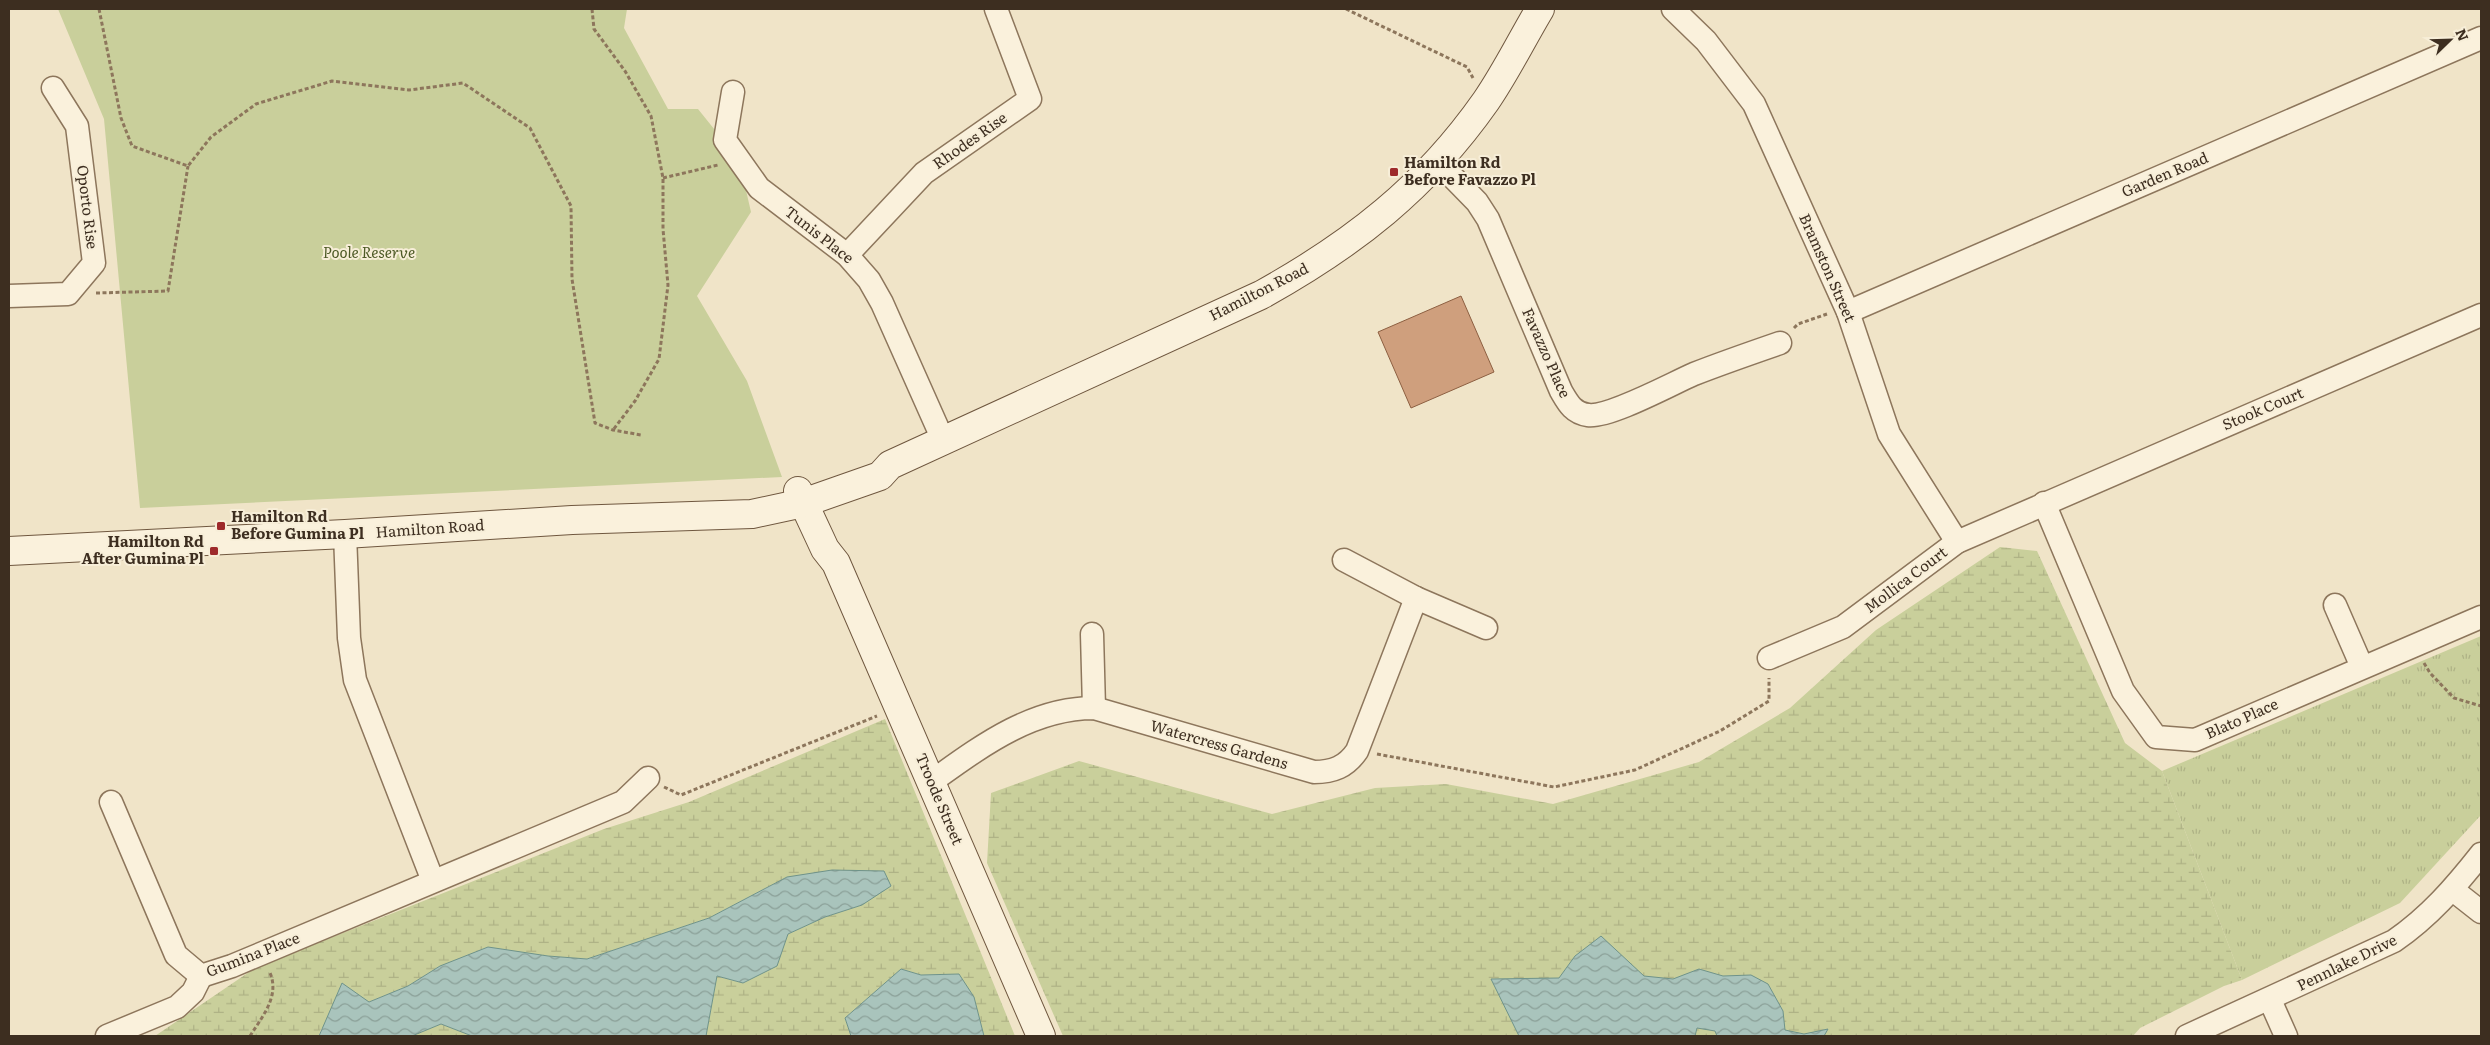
<svg xmlns="http://www.w3.org/2000/svg" width="2490" height="1045" font-family="Literata,serif">
  <style>
    .grass { fill: url(#grass-tufts) }
    .wetland { fill: url(#wetland-marsh) }
    .green { fill: #c9cf9b }
    .water { fill: url(#water-waves); stroke: #6f938a }
    .building { fill: #cf9f7d; stroke: #8d5f41 }
    .lines { fill: none; stroke-linecap: round; stroke-linejoin: round }
    .street-casing { stroke: #8d765c; stroke-width: 25 }
    .secondary-casing { stroke: #6f573f; stroke-width: 30 }
    .path { stroke: #8d765c; stroke-width: 3; stroke-dasharray: 4 2.5; stroke-linecap: butt }
    .street { stroke: #faf1dc; stroke-width: 22 }
    .secondary { stroke: #faf1dc; stroke-width: 28 }
    .poi-dot { fill: #9e2a2b; stroke: #f7eed8; stroke-width: 2 }
    .labels { text-anchor: middle; stroke-width: 4; stroke-linejoin: round; paint-order: stroke }
    .street-label { font-size: 15px; fill: #3d2e20; stroke: #f7eed8 }
    .poi-label { font-size: 15px; font-weight: bold; fill: #3d2e20; stroke: #f7eed8; text-anchor: start }
    .park-label { font-size: 15px; font-style: italic; fill: #4d5a26; stroke: #f7eed8 }
  </style>
  <defs>
    <pattern id="grass-tufts" width="24" height="20" patternUnits="userSpaceOnUse" patternTransform="scale(1.25)"><rect width="24" height="20" fill="#c9cf9b"/><path d="M3 7l-1-3M5 7V3M7 7l1-3M15 17l-1-3M17 17v-4M19 17l1-3" fill="none" stroke="#aeb285"/></pattern>
    <pattern id="wetland-marsh" width="20" height="14" patternUnits="userSpaceOnUse" patternTransform="scale(1.25)"><rect width="20" height="14" fill="#c9cf9b"/><path d="M1 5h8M5 5V1M11 12h8M15 12V8" fill="none" stroke="#aeb285"/></pattern>
    <pattern id="water-waves" width="16" height="10" patternUnits="userSpaceOnUse" patternTransform="scale(1.25)"><rect width="16" height="10" fill="#a9c4bc"/><path d="M0 5q4-4 8 0t8 0" fill="none" stroke="#8ba098"/></pattern>
  </defs>
  <rect width="100%" height="100%" fill="#f0e4c8"/>
  <!-- grass -->
  <path class="grass" d="M2481,636V815L2400,903L2242,980L2162,771Z"/>
  <!-- wetland -->
  <g class="wetland">
    <path d="M2000,547L2037,551L2125,743L2162,771L2242,980L2224,986L2140,1028L2133,1036H1063L987,863L991,793L1079,761L1272,814L1375,788L1446,784L1553,804L1699,762L1790,708L1876,630Z"/>
    <path d="M885,719L1015,1036H984L977,1012L959,974L921,975L901,969L845,1018L851,1036H706L716,976L743,983L776,966L788,934L825,917L862,905L787,877L709,918L587,959L548,956L440,966L408,986L369,1002L321,1029L319,1036H155L255,968L604,829L689,802Z"/>
    <path d="M441,1024L472,1036H412Z"/>
  </g>
  <!-- green -->
  <path class="green" d="M58,9H627L624,28L668,109H698L739,160L751,212L697,296L747,381L782,477L140,508L104,119Z"/>
  <!-- water -->
  <g class="water">
    <path d="M832,870L884,871L891,886L862,905L825,917L788,934L777,966L743,983L717,976L706,1036H472L441,1024L412,1036H319L342,983L369,1002L408,986L440,966L488,947L548,956L587,959L709,918L787,877Z"/>
    <path d="M1601,936L1644,976L1673,979L1699,969L1723,976L1751,975L1768,984L1783,1011L1785,1030L1804,1034L1828,1029L1824,1036H1717L1715,1031L1697,1028L1695,1036H1519L1491,979L1559,978L1575,956Z"/>
    <path d="M901,969L921,975L959,974L974,997L984,1036H851L845,1018Z"/>
  </g>
  <!-- building -->
  <path class="building" d="M1461,296L1494,372L1411,408L1378,332Z"/>
  <g class="lines">
    <defs>
      <g id="street">
        <path d="M1673,9L1706,41L1754,104L1848,312L1889,434L1957,542"/>
        <path d="M733,92L725,140L759,188L847,255L869,280L882,303L943,440"/>
        <path d="M1437,161L1477,202L1488,219L1561,391C1568,403 1573,413 1588,415C1609,418 1671,384 1694,374C1722,363 1751,353 1780,343"/>
        <path d="M847,255L924,173L1030,99L996,9"/>
        <path d="M9,296L68,294L94,263L77,126L53,88"/>
        <path d="M1848,312L2481,38"/>
        <path d="M2044,503L2123,691L2156,737L2195,740L2481,617"/>
        <path d="M345,534L349,638L355,680L433,881"/>
        <path d="M1344,560L1416,598L1486,628"/>
        <path d="M2335,605L2362,667"/>
        <path d="M1092,634L1094,708"/>
        <path d="M1769,658L1843,627L1957,542L2481,315"/>
        <path d="M931,782C980,747 1031,708 1094,708L1314,772C1333,772 1346,767 1357,751L1416,598"/>
        <path d="M111,802L176,955L201,976L232,966L623,802L648,778"/>
        <path d="M2453,890L2481,912"/>
        <path d="M2270,1000L2286,1036"/>
        <path d="M107,1036L177,1007L193,992L201,976"/>
        <path d="M2187,1036L2394,941C2429,917 2455,887 2481,854"/>
      </g>
      <g id="secondary">
        <path d="M798,491L825,549L836,563L1041,1036"/>
        <path d="M9,551L345,534L572,520L752,514L803,503L880,476L890,465L1261,295C1353,244 1425,188 1486,101C1506,72 1522,39 1540,9"/>
      </g>
    </defs>
    <!-- street casing -->
    <use href="#street" class="street-casing"/>
    <!-- secondary casing -->
    <use href="#secondary" class="secondary-casing"/>
    <!-- path -->
    <g class="path">
      <path d="M99,9L121,118L132,146L188,166L211,137L256,104L332,81L409,90L463,83L530,128L571,206L572,279L595,423L613,430L641,435"/>
      <path d="M592,9L594,29L625,71L651,116L663,178V229L668,285L659,359L635,401L613,430"/>
      <path d="M1346,9L1467,67L1473,78"/>
      <path d="M663,178L718,165"/>
      <path d="M96,293L168,291L188,166"/>
      <path d="M1794,328L1798,324L1827,314"/>
      <path d="M2424,663L2430,673L2454,698L2481,706"/>
      <path d="M1377,754L1554,787L1635,770L1720,731L1769,701V678"/>
      <path d="M664,787L681,795L877,716"/>
      <path d="M250,1036C262,1017 280,996 270,973"/>
    </g>
    <!-- street -->
    <use href="#street" class="street"/>
    <!-- secondary -->
    <use href="#secondary" class="secondary"/>
  </g>
  <!-- markers -->
  <g class="poi-dot">
    <rect x="1389" y="167" width="10" height="10" rx="2.5"/>
    <rect x="216" y="521" width="10" height="10" rx="2.5"/>
    <rect x="209" y="546" width="10" height="10" rx="2.5"/>
  </g>
  <g class="labels">
    <!-- street labels -->
    <g class="street-label">
      <text transform="translate(970 141) rotate(-35)" y="5">Rhodes Rise</text>
      <text transform="translate(2165 175) rotate(-23)" y="5">Garden Road</text>
      <text transform="translate(87 207) rotate(83)" y="5">Oporto Rise</text>
      <text transform="translate(819 235) rotate(38)" y="5">Tunis Place</text>
      <text transform="translate(1827 268) rotate(66)" y="5">Bramston Street</text>
      <text transform="translate(1259 292) rotate(-27)" y="5">Hamilton Road</text>
      <text transform="translate(1546 353) rotate(66)" y="5">Favazzo Place</text>
      <text transform="translate(2263 409) rotate(-23)" y="5">Stook Court</text>
      <text transform="translate(430 529) rotate(-4)" y="5">Hamilton Road</text>
      <text transform="translate(1906 580) rotate(-37)" y="5">Mollica Court</text>
      <text transform="translate(2242 719) rotate(-24)" y="5">Blato Place</text>
      <text transform="translate(1219 745) rotate(16)" y="5">Watercress Gardens</text>
      <text transform="translate(939 799) rotate(67)" y="5">Troode Street</text>
      <text transform="translate(253 955) rotate(-21)" y="5">Gumina Place</text>
      <text transform="translate(2347 963) rotate(-26)" y="5">Pennlake Drive</text>
    </g>
    <!-- poi labels -->
    <g class="poi-label">
      <text x="1404" y="168">Hamilton Rd<tspan x="1404" dy="17">Before Favazzo Pl</tspan></text>
      <text x="231" y="522">Hamilton Rd<tspan x="231" dy="17">Before Gumina Pl</tspan></text>
      <text x="204" y="547" text-anchor="end">Hamilton Rd<tspan x="204" dy="17">After Gumina Pl</tspan></text>
    </g>
    <!-- park labels -->
    <g class="park-label">
      <text x="369" y="258">Poole Reserve</text>
    </g>
  </g>
  <!-- border -->
  <rect width="2490" height="1045" fill="none" stroke="#3d2e20" stroke-width="20"/>
  <!-- north arrow -->
  <g transform="translate(2450 40) rotate(67)" stroke="#f7eed8" stroke-width="4" paint-order="stroke">
  <path d="M0-4L9 19L0 12L-9 19Z" fill="#3d2e20"/>
  <text y="-8" font-size="14" font-weight="bold" text-anchor="middle" fill="#3d2e20">N</text>
  </g>
</svg>
